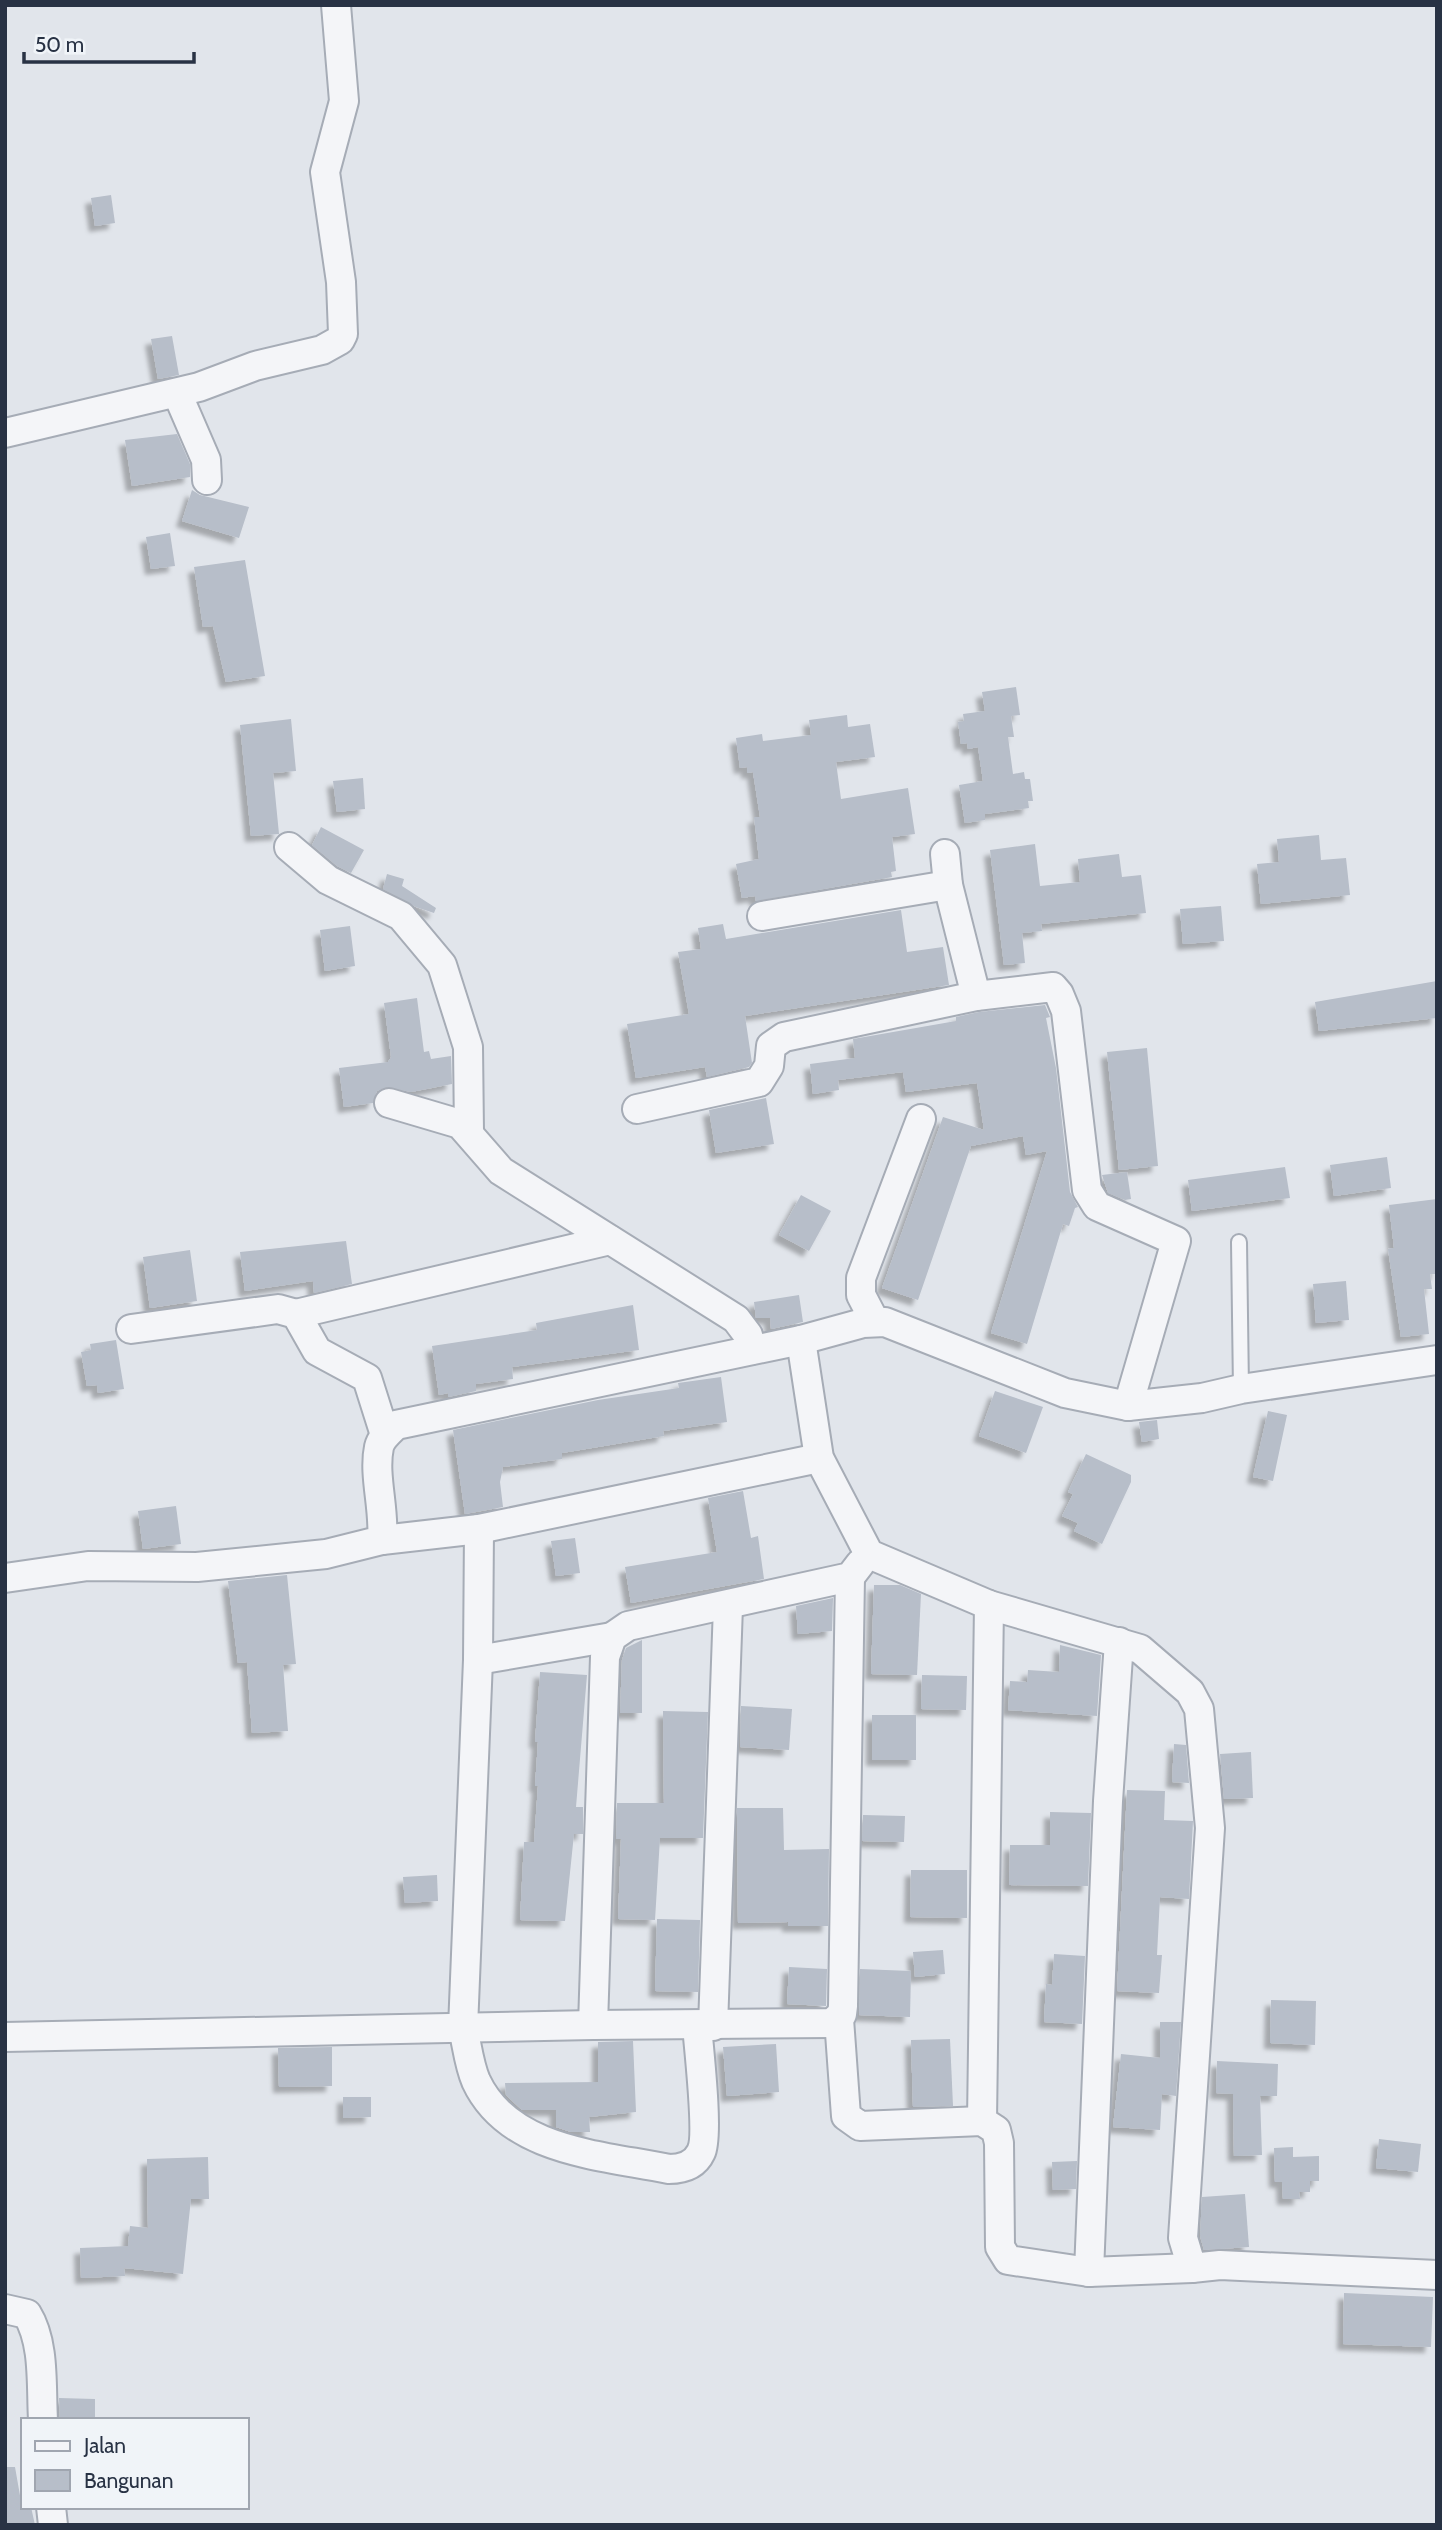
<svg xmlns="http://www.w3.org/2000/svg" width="1442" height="2530" font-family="Cabin,sans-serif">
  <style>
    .building { fill: #b7bec9; filter: url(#shadow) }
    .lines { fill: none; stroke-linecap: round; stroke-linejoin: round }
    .lane-casing { stroke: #a6acb6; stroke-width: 18 }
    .street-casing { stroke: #a6acb6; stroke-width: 32 }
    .lane { stroke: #f4f5f8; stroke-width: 14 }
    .street { stroke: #f4f5f8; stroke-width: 28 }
  </style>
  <defs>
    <filter id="shadow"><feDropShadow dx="-6" dy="6" stdDeviation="2" flood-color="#0004"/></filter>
  </defs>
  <rect width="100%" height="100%" fill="#e1e5eb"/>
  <!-- building -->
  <g class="building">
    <path d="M111,195L115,223L95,226L91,198Z"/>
    <path d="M172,336L179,375L158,379L151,339Z"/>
    <path d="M177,434L190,464V477L132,486L125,440Z"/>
    <path d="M192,490L200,495L249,507L239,538L182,521Z"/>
    <path d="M170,533L175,566L151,569L146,537Z"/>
    <path d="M245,560L265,676L226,682L213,626L203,627L194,567Z"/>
    <path d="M1016,687L1020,715L1011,716L1014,737H1008L1013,774L1024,772L1025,779H1030L1033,801H1028L1029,808L985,814V820L965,823L959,785L983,781L978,747L968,749L967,743L961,744L958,722L964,721L963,714L985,711L982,692Z"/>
    <path d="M847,715L848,727L870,724L875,757L836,762L841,799L908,788L915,834L892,837L896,871L891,872L892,877L756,901L755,896L742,898L736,864L759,859L754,817H760L753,772L747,773V767L740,768L736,738L762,734L763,741L811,735L809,720Z"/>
    <path d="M291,719L296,771L273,773L279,834L251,836L240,725Z"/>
    <path d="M363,778L365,809L337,812L333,781Z"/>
    <path d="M321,827L364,850L351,873L337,866L312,845Z"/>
    <path d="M1319,835L1321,860L1346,858L1350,895L1261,904L1257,864L1279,862L1277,839Z"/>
    <path d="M1035,844L1040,886L1080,882L1078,859L1119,854L1122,877L1141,875L1146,913L1041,924L1042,931L1022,933L1025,963L1004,965L990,850Z"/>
    <path d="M387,874L404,879L402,886L436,908L434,913L416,907L383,889Z"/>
    <path d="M1221,906L1224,941L1183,944L1180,909Z"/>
    <path d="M901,910L907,952L943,947L949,985L745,1016L752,1063L749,1067L707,1077L705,1067L636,1078L627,1024L689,1014L678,952L701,949L698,928L723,924L726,939Z"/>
    <path d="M350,926L355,966L325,971L320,930Z"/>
    <path d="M1437,981V1018L1319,1031L1315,1002Z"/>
    <path d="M417,998L424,1052L429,1051L431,1059L451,1056L452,1084L411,1092L386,1087L377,1091L373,1103L344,1107L339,1068L388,1062L391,1057L384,1003Z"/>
    <path d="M1045,1005L1050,1017L1046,1018L1056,1068L1070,1192L1078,1207L1075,1208L1069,1226L1063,1224L1027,1344L991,1333L1047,1151L1026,1155L1023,1136L971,1146L918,1300L882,1288L943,1117L984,1130L977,1083L906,1092L903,1072L838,1080L839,1090L813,1094L810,1064L855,1058L853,1039L956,1021V1017L979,1012Z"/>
    <path d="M1147,1048L1158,1166L1119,1170L1107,1052Z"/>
    <path d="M766,1098L774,1144L716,1153L709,1110Z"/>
    <path d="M1387,1157L1391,1188L1334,1196L1330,1165Z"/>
    <path d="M1285,1167L1290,1198L1192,1211L1188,1180Z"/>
    <path d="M1127,1172L1131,1199L1125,1200L1108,1193L1102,1175Z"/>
    <path d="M801,1195L831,1211L809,1251L779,1235Z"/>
    <path d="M1437,1199V1274H1430L1432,1289H1424L1429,1334L1401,1337L1388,1249L1394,1248L1389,1205Z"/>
    <path d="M346,1241L352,1284L314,1293L313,1281L245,1291L240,1252Z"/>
    <path d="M190,1250L197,1301L150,1308L143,1257Z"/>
    <path d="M1346,1281L1349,1320L1316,1323L1313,1284Z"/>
    <path d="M799,1295L803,1322L771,1329L770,1318H756L754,1302Z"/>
    <path d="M633,1305L639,1350L512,1367L513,1379L476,1384V1391L448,1397V1393L439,1395L432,1346L537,1330L536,1323Z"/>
    <path d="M116,1340L124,1389L98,1393L97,1385L87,1386L81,1352L91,1350L90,1344Z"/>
    <path d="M721,1377L727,1422L663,1431L664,1436L562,1453V1459L503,1467L500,1482L503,1507L465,1514L453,1430L598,1400L679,1388L678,1383Z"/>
    <path d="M995,1391L1043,1407L1026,1453L979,1436Z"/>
    <path d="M1268,1411L1287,1415L1273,1481L1253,1477Z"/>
    <path d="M1157,1420L1159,1439L1142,1442L1139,1422Z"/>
    <path d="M1086,1454L1131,1475V1482L1102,1544L1074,1531L1078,1523L1062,1516L1073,1494L1068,1492Z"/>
    <path d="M743,1491L751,1538L758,1536L764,1579L631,1603L625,1567L717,1552L708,1498Z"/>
    <path d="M176,1506L181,1544L143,1549L138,1511Z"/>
    <path d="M575,1538L580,1573L556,1576L551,1541Z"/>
    <path d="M287,1575L296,1664L283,1665L288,1731L252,1733L247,1662L238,1663L228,1581Z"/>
    <path d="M874,1585H900L921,1594L917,1675L871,1674Z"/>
    <path d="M833,1598L832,1631L798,1634L796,1606Z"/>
    <path d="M642,1640V1713H620L622,1660L626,1648Z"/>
    <path d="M1060,1645L1101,1655L1097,1716L1008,1710L1010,1681L1027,1682L1028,1670L1059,1672Z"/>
    <path d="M540,1672L587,1675L576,1807H583V1834H574L565,1921L520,1920L524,1842H534L538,1786H535L538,1742H535Z"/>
    <path d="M922,1675L967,1676L966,1710L921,1709Z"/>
    <path d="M741,1706L792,1709L789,1750L740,1747Z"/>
    <path d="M663,1711L708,1712L703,1838H660L655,1920L618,1919L621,1839H616L617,1803H664Z"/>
    <rect x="872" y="1715" width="44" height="45"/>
    <path d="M1174,1744L1186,1745L1189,1783L1172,1782Z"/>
    <path d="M1251,1752L1253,1798L1224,1799L1220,1754Z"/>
    <path d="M1127,1790L1165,1791L1164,1820L1193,1821L1189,1899L1160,1897L1157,1955H1162L1159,1993L1117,1991Z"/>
    <path d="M737,1808H783L784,1850L829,1849L828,1926H788V1922L738,1923Z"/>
    <path d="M1050,1812L1091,1813L1088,1886L1009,1885L1010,1845H1050Z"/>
    <path d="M863,1815L905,1816L904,1842L862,1841Z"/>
    <path d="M911,1870H967V1918L910,1917Z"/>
    <path d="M437,1875L438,1901L405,1903L403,1877Z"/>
    <path d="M657,1919L700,1920L698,1992L655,1991Z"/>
    <path d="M943,1950L945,1974L915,1977L913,1952Z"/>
    <path d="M1054,1954L1085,1956L1082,2024L1044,2022L1046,1984L1052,1985Z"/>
    <path d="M789,1967L827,1969L826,2006L787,2004Z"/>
    <path d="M860,1969L911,1971L910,2017L859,2015Z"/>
    <path d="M1271,2000L1316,2001L1315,2045L1270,2043Z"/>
    <path d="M1160,2022H1181L1176,2096L1162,2094L1160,2130L1113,2127L1121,2054L1160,2058Z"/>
    <path d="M950,2039L953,2106L913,2107L911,2040Z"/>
    <path d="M633,2041L636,2112L589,2117L590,2132H571L556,2127V2110H522L506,2095L505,2083L598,2082V2042Z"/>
    <path d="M776,2044L779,2092L727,2096L723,2047Z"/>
    <path d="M332,2047V2086L279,2087L278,2048Z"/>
    <path d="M1217,2061L1278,2064L1277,2096H1260L1262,2155L1234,2156L1233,2094L1216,2093Z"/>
    <path d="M343,2097H371V2117L343,2118Z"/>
    <path d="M1379,2139L1421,2144L1418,2172L1376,2168Z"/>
    <path d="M1293,2147V2157L1319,2156V2181H1310V2192H1299L1300,2199H1283L1282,2182H1275L1274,2148Z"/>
    <path d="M208,2157L209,2199H191L183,2274L124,2268L125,2276L81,2278L80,2248L128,2246L130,2226L148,2228L147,2159Z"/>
    <path d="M1077,2161L1076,2189L1053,2190L1052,2162Z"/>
    <path d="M1245,2194L1249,2247L1204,2250L1200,2236L1202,2197Z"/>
    <path d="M1344,2293L1433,2297L1431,2347L1343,2344Z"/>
    <path d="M59,2398L95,2399V2420H60Z"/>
    <path d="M5,2467H15L22,2507H31L35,2525H5Z"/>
  </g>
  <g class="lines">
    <defs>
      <path id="lane" d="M1239,1242L1241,1389"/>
      <g id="street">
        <path d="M177,393L206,460L207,480"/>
        <path d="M5,433L199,387L255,366L322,350L340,340L343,334L341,282L325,172L344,101L336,5"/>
        <path d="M289,847L328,880L401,916L442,965L468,1047L469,1132"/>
        <path d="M945,854L948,885L976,996"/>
        <path d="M762,916L948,885"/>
        <path d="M389,1103L460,1124L501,1171L736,1319L748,1335L751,1350"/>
        <path d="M637,1109L759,1082L769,1066L771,1046L784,1037L976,996L1053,987L1059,994L1066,1011L1087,1190L1097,1206L1176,1241L1128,1406"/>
        <path d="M296,1314L610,1240"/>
        <path d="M875,1322L861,1295V1278L921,1119"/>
        <path d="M131,1329L278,1309L296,1314L317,1351L367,1378L385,1435"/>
        <path d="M801,1340L819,1458L869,1554L989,1605L1140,1649L1190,1692L1199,1709L1210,1828L1183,2238L1192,2268L1220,2265L1437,2275"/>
        <path d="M479,1529L478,1660L463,2028C467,2045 469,2065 476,2081C509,2152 602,2155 669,2169C683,2169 695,2165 701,2152C709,2137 699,2049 697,2026"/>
        <path d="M382,1540L479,1529L819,1458"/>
        <path d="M5,1578L88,1566L197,1567L326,1554L382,1540C385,1510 373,1475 379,1447C381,1438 390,1431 396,1425L801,1340L863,1323L885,1322L1065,1393L1128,1406L1202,1398L1241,1389L1437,1360"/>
        <path d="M478,1660L612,1637"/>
        <path d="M839,2019L846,2116L860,2126L982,2121L996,2130L999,2143L1000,2247L1008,2260L1089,2272L1192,2268"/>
        <path d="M593,2025L605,1657L612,1637L628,1626L850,1577L860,1564"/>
        <path d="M713,2026L728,1606"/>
        <path d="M5,2037L593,2025L832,2023L842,2014L843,2006L850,1577"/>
        <path d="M982,2121L989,1605"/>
        <path d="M1089,2272L1108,1801L1119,1642"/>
        <path d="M5,2309L27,2314C45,2343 41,2386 43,2420"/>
        <path d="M51,2507L53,2525"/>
      </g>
    </defs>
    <!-- lane casing -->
    <use href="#lane" class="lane-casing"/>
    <!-- street casing -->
    <use href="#street" class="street-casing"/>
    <!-- lane -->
    <use href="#lane" class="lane"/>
    <!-- street -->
    <use href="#street" class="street"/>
  </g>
  <!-- border -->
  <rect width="1442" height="2530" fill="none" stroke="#283244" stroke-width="14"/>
  <!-- legend -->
  <rect x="21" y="2418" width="228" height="91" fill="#f0f4f8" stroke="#a0a6b0" stroke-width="2"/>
  <rect x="35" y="2441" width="35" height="10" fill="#f4f5f8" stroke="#a0a6b0" stroke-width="2"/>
  <text x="84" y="2453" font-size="21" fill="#283244">Jalan</text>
  <rect x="35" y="2470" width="35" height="21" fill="#b7bec9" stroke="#a0a6b0" stroke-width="2"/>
  <text x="84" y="2488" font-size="21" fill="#283244">Bangunan</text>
  <!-- scale -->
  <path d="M24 52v10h170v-10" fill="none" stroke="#283244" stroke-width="3.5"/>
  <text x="35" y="52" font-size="21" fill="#283244" stroke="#f0f4f8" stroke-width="5" paint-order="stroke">50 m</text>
</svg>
